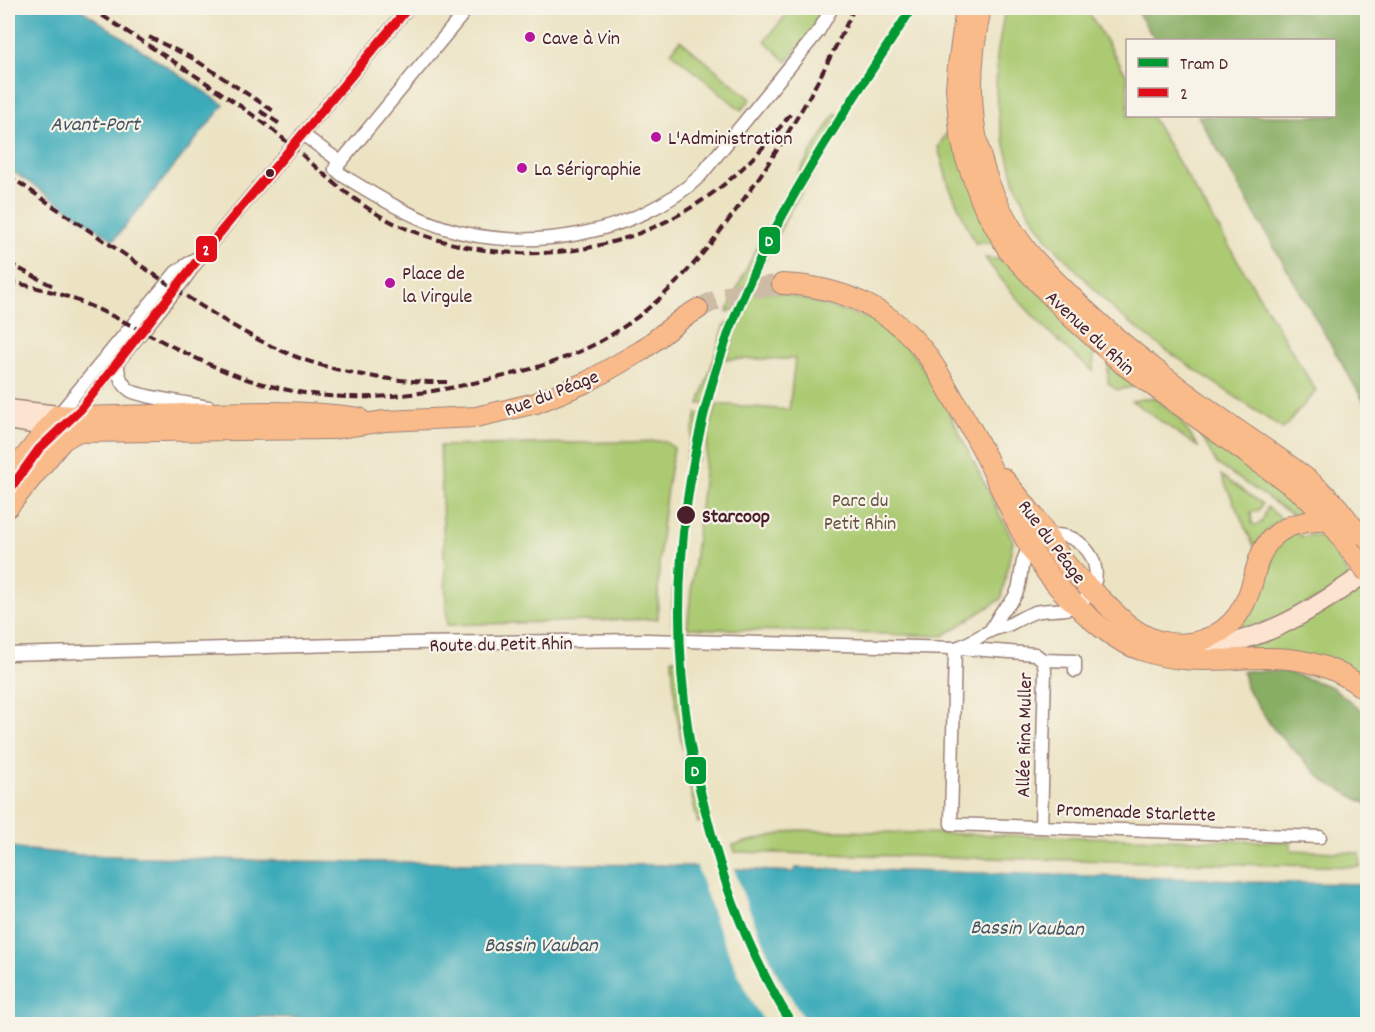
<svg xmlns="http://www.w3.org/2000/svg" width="1375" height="1032" font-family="Dekko,sans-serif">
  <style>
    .green { fill: #abca72; stroke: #7a744e; stroke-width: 1.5 }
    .forest { fill: #88ae64; stroke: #696648; stroke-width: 1.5 }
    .water { fill: #3baab9; stroke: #426472; stroke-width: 1.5 }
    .pier { fill: #ece3c3 }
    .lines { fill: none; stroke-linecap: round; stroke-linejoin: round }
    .primary-tunnel { stroke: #ccbca5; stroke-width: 20; stroke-dasharray: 20 10; stroke-linecap: butt }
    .minor-casing { stroke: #9b8177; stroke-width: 15 }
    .secondary-casing { stroke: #9b8177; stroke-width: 21 }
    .primary-casing { stroke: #9b8177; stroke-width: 22 }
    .minor { stroke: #fff; stroke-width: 12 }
    .secondary { stroke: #fde4d1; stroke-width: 18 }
    .primary { stroke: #fabb8b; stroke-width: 20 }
    .rail { stroke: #4a1f2b; stroke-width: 4; stroke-dasharray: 9 4.5; stroke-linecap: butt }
    .primary-bridge-casing { stroke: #9b8177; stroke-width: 22; stroke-linecap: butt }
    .primary-bridge { stroke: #fabb8b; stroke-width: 20 }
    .bus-1-casing { stroke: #f7f3e8; stroke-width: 14 }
    .bus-1 { stroke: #e10d19; stroke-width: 9 }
    .tram-1-casing { stroke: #f7f3e8; stroke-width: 14 }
    .tram-1 { stroke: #093; stroke-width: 9 }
    .poi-dot { fill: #b5179e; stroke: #f7f3e8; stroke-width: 2 }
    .bus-dot { fill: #4a1f2b; stroke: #f7f3e8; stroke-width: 2 }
    .labels { text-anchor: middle; stroke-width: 4.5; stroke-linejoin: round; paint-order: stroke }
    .poi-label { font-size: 20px; fill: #4a1f2b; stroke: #f7f3e8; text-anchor: start }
    .street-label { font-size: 20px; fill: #4a1f2b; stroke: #f7f3e8 }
    .park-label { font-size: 20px; fill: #675240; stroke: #f7f3e8 }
    .stop-label { font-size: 20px; font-weight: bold; fill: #4a1f2b; stroke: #f7f3e8; text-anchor: start }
    .water-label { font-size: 21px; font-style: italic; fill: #445764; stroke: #f7f3e8 }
    .line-badge { stroke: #f7f3e8; stroke-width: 2 }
    .badge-label { font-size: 16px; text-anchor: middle; font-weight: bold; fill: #fff }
  </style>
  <rect width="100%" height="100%" fill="#f7f3e8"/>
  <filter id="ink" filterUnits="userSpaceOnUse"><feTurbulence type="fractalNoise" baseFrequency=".0167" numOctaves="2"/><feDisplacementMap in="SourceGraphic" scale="12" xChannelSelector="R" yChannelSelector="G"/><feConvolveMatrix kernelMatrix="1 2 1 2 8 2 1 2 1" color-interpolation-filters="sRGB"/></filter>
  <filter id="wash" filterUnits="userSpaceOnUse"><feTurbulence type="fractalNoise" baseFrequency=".008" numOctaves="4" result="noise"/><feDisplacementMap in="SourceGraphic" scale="24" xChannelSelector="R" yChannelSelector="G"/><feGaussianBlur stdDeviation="1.35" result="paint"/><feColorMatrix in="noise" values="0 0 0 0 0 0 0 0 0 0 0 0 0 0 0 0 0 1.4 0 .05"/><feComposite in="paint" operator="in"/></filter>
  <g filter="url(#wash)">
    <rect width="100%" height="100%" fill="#ece3c3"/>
    <!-- green -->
    <g class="green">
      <path d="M792,8H826L823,15L787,62L765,41Z"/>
      <path d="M1005,8H1086L1127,76L1128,116H1151L1316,391L1283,429L1160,346L1115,311L1049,241L1029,212L1015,183L999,121L996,93L997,56Z"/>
      <path d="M680,40L751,99L741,110L671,52Z"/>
      <path d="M836,113L847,121L792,207L749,291L783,293L880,322L912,352L941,396L1013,541L1001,599L943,636L687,628L708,435L717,404L789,410L795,359H726L744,306L727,312C756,242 795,178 836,113Z"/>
      <path d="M952,124L996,243H975L949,186L938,147Z"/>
      <path d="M985,258L1009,260L1094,349L1093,371C1053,339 1015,299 985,258Z"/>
      <path d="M737,319L709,403L699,404L725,325Z"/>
      <path d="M1108,362L1138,386L1117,390L1108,383Z"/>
      <path d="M1154,397L1178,417L1199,448L1132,401Z"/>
      <path d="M697,413L706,417L697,461L686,459Z"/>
      <path d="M1197,428L1311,509L1299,519L1217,464Z"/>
      <path d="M664,441L674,448C663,505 657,560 658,619L447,625L440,446Z"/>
      <path d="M1221,475L1262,504L1259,510L1251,512L1252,524L1256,525L1262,522L1267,507L1282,519L1268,529L1254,546Z"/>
      <path d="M1296,530L1301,537L1311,535L1324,537L1350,578L1330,593L1233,638L1268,552Z"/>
      <path d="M673,574H683V623H672Z"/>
      <path d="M1357,587L1367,601V689L1353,679L1228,651Z"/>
      <path d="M684,658C686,713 695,766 710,819L698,823C685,768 675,715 672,659Z"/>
      <path d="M797,830L1291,842V850L1360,853V867L735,852L733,845Z"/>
    </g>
    <!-- forest -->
    <g class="forest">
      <path d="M1135,8H1367V407L1198,116H1334V40H1155Z"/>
      <path d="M1243,671H1284L1332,687L1367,715V804L1324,781L1272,727L1246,687Z"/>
    </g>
    <!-- water -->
    <g class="water">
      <path d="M8,8H79L224,105L114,240L8,168Z"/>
      <path d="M8,845L20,849L81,855L283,861L662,865L794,872L795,868L1241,880L1244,882L1367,884V1024H554L259,1017L246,1018L236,1024H8Z"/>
    </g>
    <!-- pier -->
    <path class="pier" d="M696,864L733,866L745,900L777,974L807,1024H766L752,1003L735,967L717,925Z"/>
  </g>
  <g filter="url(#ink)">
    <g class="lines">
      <!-- primary-tunnel -->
      <path class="primary-tunnel" d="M698,309C725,294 751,288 782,284"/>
      <defs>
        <g id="minor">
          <path d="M302,134L338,160L335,169L342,175C375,195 408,216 445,228C526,254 637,235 700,176L818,32L832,8"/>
          <path d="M335,169L468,8"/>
          <path d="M118,363C117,374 122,385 131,391C141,397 194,404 209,407"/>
          <path d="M58,415L176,272L195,259"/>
          <path d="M74,416L184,280L203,253L408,8"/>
          <path d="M955,648L951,824L1320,837"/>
          <path d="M959,648L1035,654L1043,660L1045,670L1041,827"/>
          <path d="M8,654L411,643L646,640L955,648C968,645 977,637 988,632C995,628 1003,627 1010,624C1018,620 1026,615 1035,612C1053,607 1071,615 1086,598C1117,563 1067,513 1032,546C1019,558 1023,573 1018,589C1015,599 1009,604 1002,611C998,617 994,624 990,631"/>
          <path d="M1043,660L1075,661V671"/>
        </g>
        <g id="secondary">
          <path d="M8,409L58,415"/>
          <path d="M8,420L77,432"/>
          <path d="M1180,653C1260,643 1304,617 1368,571"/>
        </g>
        <g id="primary">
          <path d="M966,8L958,66L956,88L960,132L965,156L982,203L1009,252L1069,315L1124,365L1303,494L1330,521L1350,550"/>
          <path d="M981,8C962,95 971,176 1026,249C1039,266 1055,280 1070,295C1119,344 1173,384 1229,424C1262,448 1299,469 1328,497C1343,511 1355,530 1368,547"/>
          <path d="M782,284C839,286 892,308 927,355C937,369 945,384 953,398C965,419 978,439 988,461C1011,510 1029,559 1068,597C1089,618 1113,641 1141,650C1220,679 1292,629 1368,692"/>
          <path d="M8,478L58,415C90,418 121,416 153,415C221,413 291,408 359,418"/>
          <path d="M1003,478C1016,493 1029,508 1040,525C1047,536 1054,548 1062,559C1073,574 1087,586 1100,598C1110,608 1119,618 1130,626C1148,640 1167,646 1190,643C1226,637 1244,615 1253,580C1257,565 1260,551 1271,539C1288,521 1317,519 1339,522"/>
          <path d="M8,507L63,440L77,432L331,429L385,421L476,417L536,403L587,382L641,351L683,318L698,309"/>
        </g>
      </defs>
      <!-- minor casing -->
      <use href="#minor" class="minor-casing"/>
      <!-- secondary casing -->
      <use href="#secondary" class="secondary-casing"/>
      <!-- primary casing -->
      <use href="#primary" class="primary-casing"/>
      <!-- minor -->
      <use href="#minor" class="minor"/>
      <!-- secondary -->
      <use href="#secondary" class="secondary"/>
      <!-- primary -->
      <use href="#primary" class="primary"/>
      <!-- rail -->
      <g class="rail">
        <path d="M91,8C149,47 209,82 265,124C310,158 346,201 398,225C509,274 633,259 727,182C752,161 773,137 792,112"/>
        <path d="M149,37L194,59L275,112"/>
        <path d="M260,111L280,124"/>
        <path d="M8,175C51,205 96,235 140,265C185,295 230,328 280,350C331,373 394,383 450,382"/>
        <path d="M8,263L53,286"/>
        <path d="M8,281C33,287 59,292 83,303C147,329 204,370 271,386C336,403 399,399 464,385C511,375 556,365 599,342C666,305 710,248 753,186C792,130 826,70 854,8"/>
      </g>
      <defs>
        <path id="primary-bridge" d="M1350,550L1368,573"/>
      </defs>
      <!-- primary-bridge casing -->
      <use href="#primary-bridge" class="primary-bridge-casing"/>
      <!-- primary-bridge -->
      <use href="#primary-bridge" class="primary-bridge"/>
      <defs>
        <path id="bus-1" d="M8,492L39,449L81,409L203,253L408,8"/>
      </defs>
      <!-- bus-1 casing -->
      <use href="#bus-1" class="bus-1-casing"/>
      <!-- bus-1 -->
      <use href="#bus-1" class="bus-1"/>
      <defs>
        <path id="tram-1" d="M792,1024C752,960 725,891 707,817C700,791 693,764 689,737C665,582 687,419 752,276C795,182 856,95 912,8"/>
      </defs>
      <!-- tram-1 casing -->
      <use href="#tram-1" class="tram-1-casing"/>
      <!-- tram-1 -->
      <use href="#tram-1" class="tram-1"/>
    </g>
  </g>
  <!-- markers -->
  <g class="poi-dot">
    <circle cx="530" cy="37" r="6"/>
    <circle cx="656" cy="137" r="6"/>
    <circle cx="522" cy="168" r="6"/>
    <circle cx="390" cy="283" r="6"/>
  </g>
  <g class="bus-dot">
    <circle cx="270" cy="173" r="5"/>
    <circle cx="686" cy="515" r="10"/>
  </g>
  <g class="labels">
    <!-- poi labels -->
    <g class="poi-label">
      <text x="542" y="44">Cave à Vin</text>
      <text x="668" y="144">L'Administration</text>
      <text x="534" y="175">La Sérigraphie</text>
      <text x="402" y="279">Place de<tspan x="402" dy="23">la Virgule</tspan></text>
    </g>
    <!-- street labels -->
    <g class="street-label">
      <text transform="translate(1091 332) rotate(43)" y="7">Avenue du Rhin</text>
      <text transform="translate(551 392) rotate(-21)" y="7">Rue du Péage</text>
      <text transform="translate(1053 541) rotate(53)" y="7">Rue du Péage</text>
      <text transform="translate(501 643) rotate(-1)" y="7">Route du Petit Rhin</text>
      <text transform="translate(1023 735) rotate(-89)" y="7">Allée Rina Muller</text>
      <text transform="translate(1136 811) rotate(2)" y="7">Promenade Starlette</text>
    </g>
    <!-- park labels -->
    <g class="park-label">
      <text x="860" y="506">Parc du<tspan x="860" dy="23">Petit Rhin</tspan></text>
    </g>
    <!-- stop labels -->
    <g class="stop-label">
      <text x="702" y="522">Starcoop</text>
    </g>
    <!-- water labels -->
    <g class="water-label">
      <text x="95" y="130">Avant-Port</text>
      <text transform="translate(1027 927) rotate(1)" y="7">Bassin Vauban</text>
      <text x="541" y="951">Bassin Vauban</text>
    </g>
  </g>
  <g class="line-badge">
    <rect x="758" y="226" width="23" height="29" rx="6" fill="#093"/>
    <rect x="195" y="235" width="23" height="28" rx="6" fill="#e10d19"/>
    <rect x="684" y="756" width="23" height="29" rx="6" fill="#093"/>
  </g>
  <g class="badge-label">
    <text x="769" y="246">D</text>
    <text x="206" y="255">2</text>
    <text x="695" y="776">D</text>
  </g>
  <!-- margin -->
  <rect width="1375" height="1032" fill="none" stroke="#f7f3e8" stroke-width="30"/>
  <!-- legend -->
  <rect x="1126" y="39" width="210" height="78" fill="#f7f3e8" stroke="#b29e9c" stroke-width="1.5"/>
  <rect x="1138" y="58" width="30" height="9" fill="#009933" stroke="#b29e9c" stroke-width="1.5"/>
  <text x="1180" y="69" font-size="18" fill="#4a1f2b">Tram D</text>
  <rect x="1138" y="88" width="30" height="9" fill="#e10d19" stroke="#b29e9c" stroke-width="1.5"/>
  <text x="1180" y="99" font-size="18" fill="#4a1f2b">2</text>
</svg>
